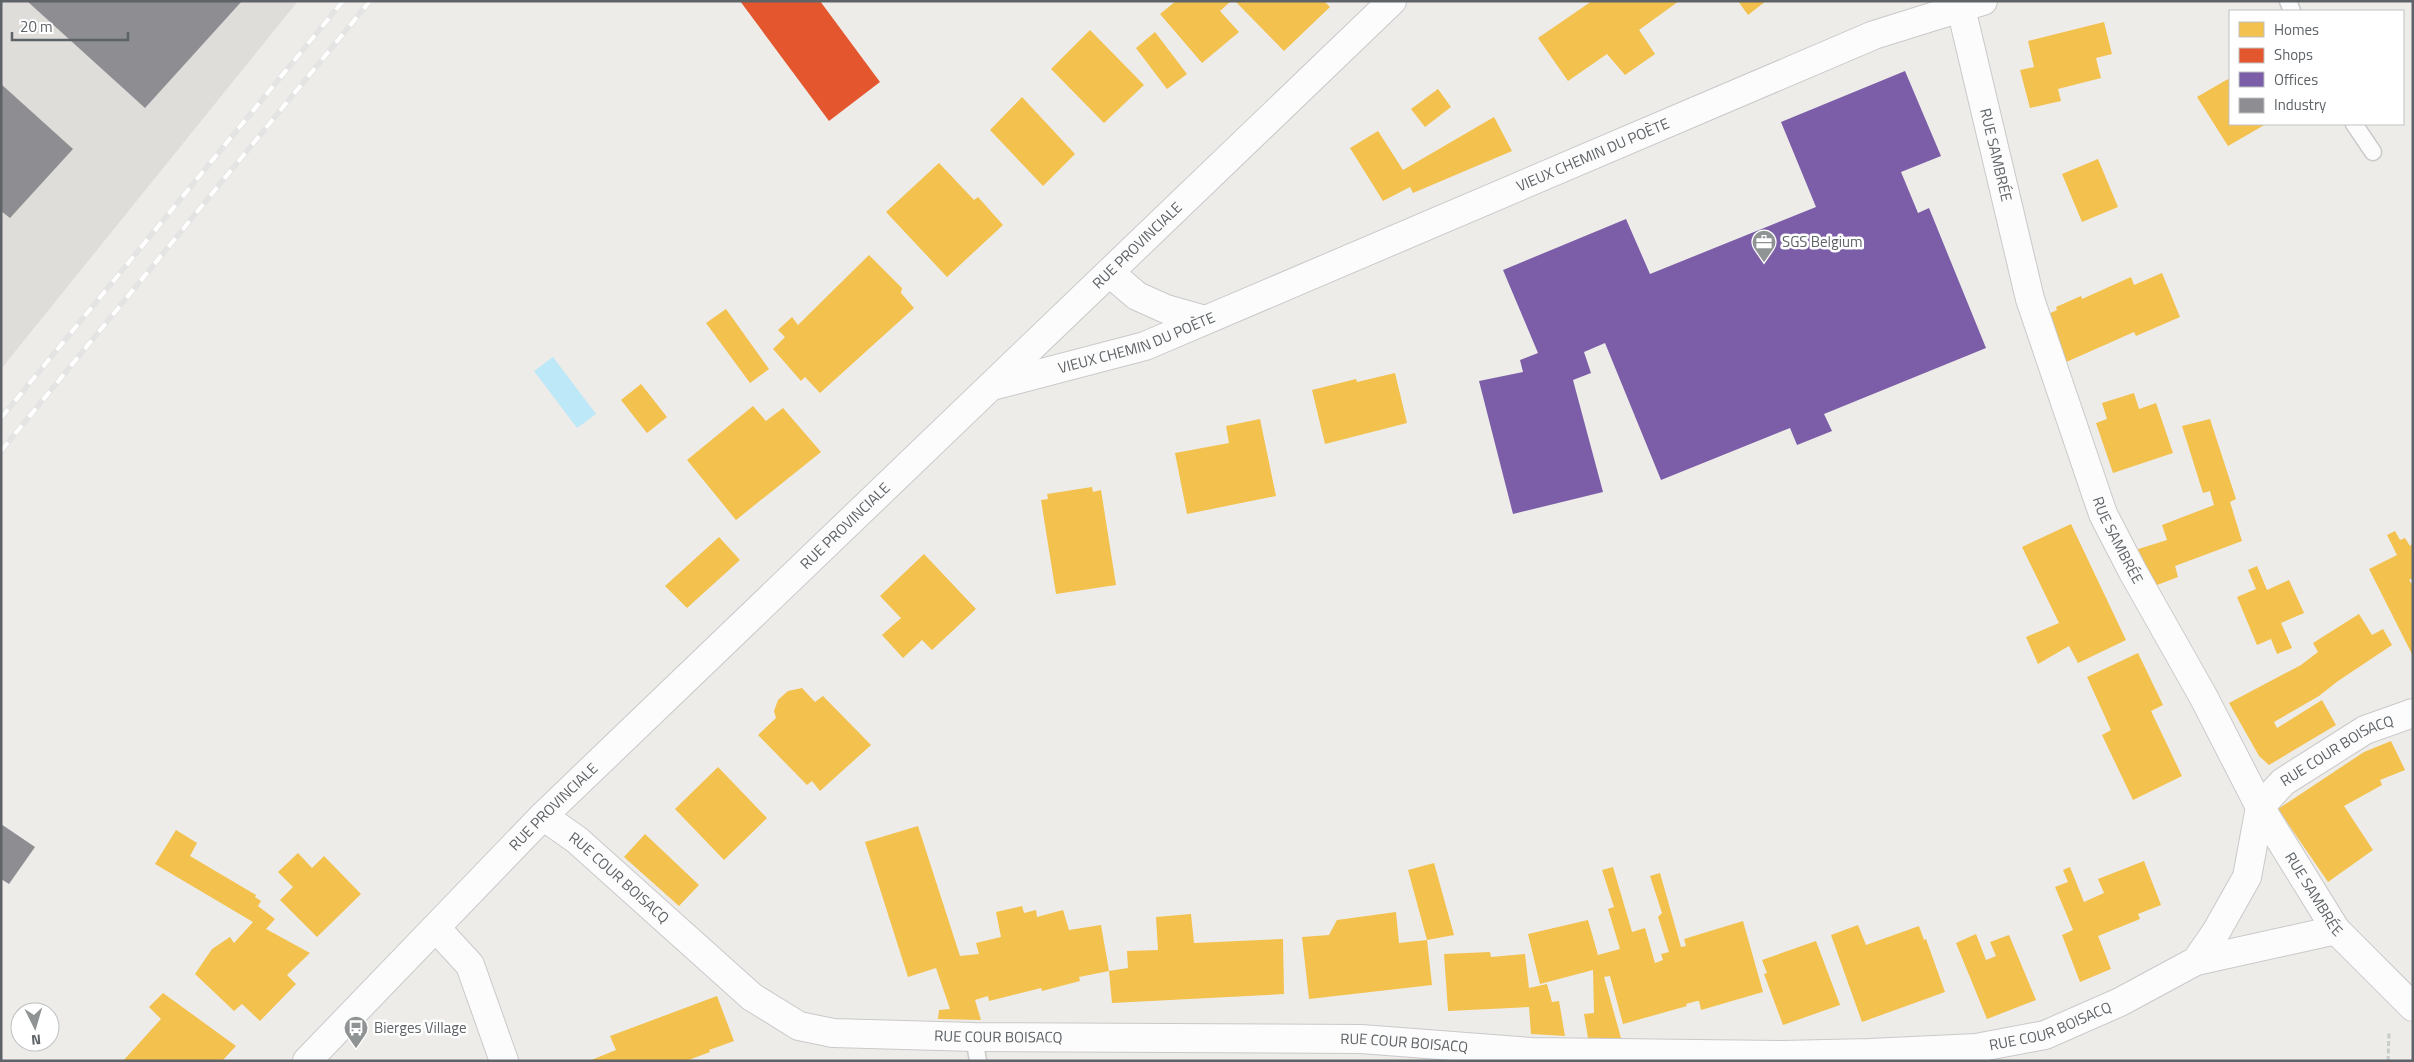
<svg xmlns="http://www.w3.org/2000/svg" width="2414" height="1062" font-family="'Titillium Web',sans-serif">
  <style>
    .industrial { fill: #dfddda }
    .water { fill: #bde8f8 }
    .homes { fill: #f2c14e }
    .shops { fill: #e4572e }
    .offices { fill: #7b5ea7 }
    .industry { fill: #8d8d92 }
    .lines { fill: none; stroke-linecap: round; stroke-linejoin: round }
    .lane-casing { stroke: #cac9ca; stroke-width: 19 }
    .street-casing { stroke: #cac9ca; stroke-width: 30 }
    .secondary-casing { stroke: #c9c9ca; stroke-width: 30 }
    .path { stroke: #c7ceca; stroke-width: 3; stroke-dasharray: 5 2.5; stroke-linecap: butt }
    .lane { stroke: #fcfcfc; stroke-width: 16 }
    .street { stroke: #fcfcfc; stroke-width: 28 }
    .secondary { stroke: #fcfcfc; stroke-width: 28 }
    .rail-casing { stroke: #e3e4e3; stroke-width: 5.5 }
    .rail { stroke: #fff; stroke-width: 4; stroke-dasharray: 11; stroke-linecap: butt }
    .labels { text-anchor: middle; stroke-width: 5; stroke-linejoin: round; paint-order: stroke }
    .street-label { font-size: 15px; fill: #5e6367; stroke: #fff }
    .poi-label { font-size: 15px; fill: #5e6367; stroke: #fff; text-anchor: start }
  </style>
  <rect width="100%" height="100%" fill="#eeece9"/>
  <!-- industrial -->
  <path class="industrial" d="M1,1H298L1,369Z"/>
  <!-- water -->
  <path class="water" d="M553,357L596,414L577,428L534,371Z"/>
  <!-- homes -->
  <g class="homes">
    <path d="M1176,1H1231L1220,11L1239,32L1202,63L1160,14Z"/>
    <path d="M1235,1H1324L1330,7L1284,51Z"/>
    <path d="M1592,1H1679L1639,30L1655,54L1625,75L1607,54L1568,81L1538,38Z"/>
    <path d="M1738,1H1766L1748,15Z"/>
    <path d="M2104,22L2112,54L2096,58L2101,78L2058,89L2061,101L2030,108L2020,70L2034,67L2028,41Z"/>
    <path d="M1090,30L1144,85L1104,123L1051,69Z"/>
    <path d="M1155,32L1187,74L1167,89L1136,48Z"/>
    <path d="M2228,79L2230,82V124H2266L2228,146L2197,97Z"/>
    <path d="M1438,89L1451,107L1425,127L1411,109Z"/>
    <path d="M1022,97L1075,154L1043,186L990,130Z"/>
    <path d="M1494,117L1512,151L1413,193L1410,187L1383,201L1350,148L1378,131L1403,170Z"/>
    <path d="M2098,159L2118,207L2082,222L2062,174Z"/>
    <path d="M939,163L974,200L978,197L1003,225L947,277L886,212Z"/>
    <path d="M869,255L902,288L901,293L914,308L820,393L805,377L801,381L773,349L785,337L778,330L792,317L798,325Z"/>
    <path d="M2162,273L2180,317L2136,336L2134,332L2064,363L2044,316L2057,310L2056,307L2081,296L2082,299L2131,277L2134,285Z"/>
    <path d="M726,309L769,369L750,383L706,323Z"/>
    <path d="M1395,373L1407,423L1325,444L1312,390L1356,379L1357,382Z"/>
    <path d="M641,384L667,417L647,433L621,400Z"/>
    <path d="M2134,393L2139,409L2156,403L2173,453L2113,473L2096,423L2107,419L2102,403Z"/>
    <path d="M753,406L766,421L783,408L821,452L736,520L687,460Z"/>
    <path d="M1260,419L1276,496L1187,514L1175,453L1229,443L1226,426Z"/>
    <path d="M2210,419L2236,499L2230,502L2242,541L2175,566L2178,577L2152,587L2135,550L2167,540L2162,525L2214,505L2210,491L2203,493L2182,426Z"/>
    <path d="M1092,487L1093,492L1101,490L1116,585L1056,594L1041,500L1048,499L1047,494Z"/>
    <path d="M2071,524L2126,640L2078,663L2069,646L2038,664L2026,637L2059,623L2022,547Z"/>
    <path d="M2395,531L2400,540L2405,538L2410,546L2412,544L2413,546V578L2409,580L2413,586V656L2369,569L2397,555L2387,535Z"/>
    <path d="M719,537L740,560L687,608L665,586Z"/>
    <path d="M924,554L976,609L932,650L922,640L903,658L882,635L901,618L880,596Z"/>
    <path d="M2257,566L2267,590L2289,580L2304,613L2281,623L2292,648L2277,654L2271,639L2257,645L2237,597L2256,589L2248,570Z"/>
    <path d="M2359,614L2372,635L2383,629L2392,645L2338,681L2319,696L2274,722L2277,728L2322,700L2336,725L2269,765L2259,756L2229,703L2301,665L2318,652L2313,643Z"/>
    <path d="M2138,653L2163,705L2151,711L2182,776L2133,800L2102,735L2111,730L2087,677Z"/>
    <path d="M802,688L815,702L823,696L871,745L820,791L812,781L807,785L758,735L776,718L774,711L778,700L788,691Z"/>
    <path d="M2391,741L2405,770L2380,780L2382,785L2344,806L2373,850L2328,882L2278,809L2364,752Z"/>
    <path d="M718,767L767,818L724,860L675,809Z"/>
    <path d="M918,826L960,956L979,954L976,943L1001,937L996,912L1022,906L1024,913L1036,910L1037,917L1063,910L1069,930L1101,925L1109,971L1079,977L1080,981L1042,991L1041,988L989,1001L988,996L975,1000L981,1020L938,1019L939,1010L950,1009L936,968L908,977L865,842Z"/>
    <path d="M176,830L197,843L190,856L256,895L255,897L261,901L258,906L275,919L266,929L310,953L287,975L296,984L260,1021L242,1004L234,1011L195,974L212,949L230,937L234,943L253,922L155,864Z"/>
    <path d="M645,834L699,885L679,906L624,857Z"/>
    <path d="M298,853L312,868L324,856L361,894L317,937L280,900L293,887L278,872Z"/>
    <path d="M2144,861L2161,905L2138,914L2140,919L2098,936L2111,969L2080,982L2062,935L2073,930L2055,887L2068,882L2063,870L2070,867L2084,902L2104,893L2098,879Z"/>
    <path d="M1434,863L1454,935L1427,940L1408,870Z"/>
    <path d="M1613,867L1632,932L1645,928L1655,963L1663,960L1661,954L1669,952L1658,917L1662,913L1650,876L1660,873L1681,947L1686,946L1684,939L1743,921L1763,992L1701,1010L1699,1001H1697L1686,1004L1687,1006L1623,1024L1610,976L1604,977L1621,1038H1588L1584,1014L1594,1013L1593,970L1540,984L1528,934L1588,920L1598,955L1620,949L1608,909L1614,907L1602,870Z"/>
    <path d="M1396,912L1399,943L1427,940L1432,985L1309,999L1302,937L1329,935L1337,920Z"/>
    <path d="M1191,914L1194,943L1283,939L1284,994L1112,1003L1109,971L1128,968L1127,951L1158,950L1156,917Z"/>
    <path d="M1858,925L1866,945L1919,926L1924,940L1926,939L1945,992L1862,1022L1831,935Z"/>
    <path d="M1976,934L1986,960L1996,956L1990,942L2009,935L2036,1000L1987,1019L1956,943Z"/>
    <path d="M1816,941L1840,1005L1783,1025L1764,974L1767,973L1762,960Z"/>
    <path d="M1490,952L1491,957L1525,954L1529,988L1547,984L1552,1002L1559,1001L1565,1036L1531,1034L1529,1007L1448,1011L1444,954Z"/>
    <path d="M163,993L236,1046L222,1061H123L161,1019L149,1007Z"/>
    <path d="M717,996L734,1041L709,1050L710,1052L686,1061H589L616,1050L610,1036Z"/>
  </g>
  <!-- shops -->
  <path class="shops" d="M740,1H820L880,82L829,121Z"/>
  <!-- offices -->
  <path class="offices" d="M1905,71L1941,156L1901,172L1918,213L1929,208L1986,348L1824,414L1832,431L1797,445L1790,428L1661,480L1605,343L1584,352L1591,373L1573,380L1603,492L1513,514L1479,381L1523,372L1520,360L1538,353L1503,270L1626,219L1650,274L1816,207L1781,122Z"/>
  <!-- industry -->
  <g class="industry">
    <path d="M27,1H242L145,108Z"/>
    <path d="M1,84L73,149L10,218L1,211Z"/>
    <path d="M1,824L35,847L9,884L1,879Z"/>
  </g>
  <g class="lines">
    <defs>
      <g id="lane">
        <path d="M2288,1L2292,11"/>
        <path d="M2354,124L2373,152"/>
        <path d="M974,1037L978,1061"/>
      </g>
      <g id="street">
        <path id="s1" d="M1961,8L2030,299L2103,514L2133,572L2203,696L2260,807L2336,930L2413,1007"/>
        <path d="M1110,273L1137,296L1166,309L1205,320"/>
        <path id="s2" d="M992,386L1145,346L1874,35L1983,1"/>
        <path id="s3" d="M543,816L577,840L752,997L799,1026L833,1033L974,1037L1361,1039L1531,1052L1782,1055L1870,1053L1976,1048L2045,1035L2120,1002L2196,961L2216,932L2247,877L2260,807L2283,782L2365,730L2413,713"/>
        <path d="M436,928L470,965L504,1061"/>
        <path d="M2196,961L2336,930"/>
      </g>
      <g id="secondary">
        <path id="s4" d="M307,1061L543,816L1392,1"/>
      </g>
    </defs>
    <!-- lane casing -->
    <use href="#lane" class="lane-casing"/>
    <!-- street casing -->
    <use href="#street" class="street-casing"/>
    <!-- secondary casing -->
    <use href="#secondary" class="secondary-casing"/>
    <!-- path -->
    <path class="path" d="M2388,1061L2389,1033"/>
    <!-- lane -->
    <use href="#lane" class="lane"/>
    <!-- street -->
    <use href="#street" class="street"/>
    <!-- secondary -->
    <use href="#secondary" class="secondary"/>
    <defs>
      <g id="rail">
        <path d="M1,418L343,1"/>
        <path d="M1,451L370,1"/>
      </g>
    </defs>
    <!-- rail casing -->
    <use href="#rail" class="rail-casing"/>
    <!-- rail -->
    <use href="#rail" class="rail"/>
  </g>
  <!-- icons -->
  <defs>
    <symbol id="office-pin" viewBox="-11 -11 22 30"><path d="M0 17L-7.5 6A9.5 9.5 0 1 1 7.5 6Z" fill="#909394" stroke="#fff"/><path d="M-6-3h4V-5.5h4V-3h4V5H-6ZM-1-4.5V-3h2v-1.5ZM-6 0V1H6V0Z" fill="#fff"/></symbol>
    <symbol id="bus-pin" viewBox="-11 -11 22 30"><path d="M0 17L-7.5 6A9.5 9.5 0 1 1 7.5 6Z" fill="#909394" stroke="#fff"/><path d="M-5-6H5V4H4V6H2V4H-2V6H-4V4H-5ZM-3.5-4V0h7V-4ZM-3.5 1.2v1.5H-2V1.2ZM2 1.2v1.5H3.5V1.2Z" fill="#fff"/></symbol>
  </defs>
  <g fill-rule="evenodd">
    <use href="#office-pin" x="1750" y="228" width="28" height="38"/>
    <use href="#bus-pin" x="342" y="1014" width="28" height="38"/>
  </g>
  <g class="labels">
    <!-- street labels -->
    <g class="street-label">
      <text dy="5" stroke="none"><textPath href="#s2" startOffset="645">VIEUX CHEMIN DU POÈTE</textPath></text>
      <text dy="5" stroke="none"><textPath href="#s1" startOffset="151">RUE SAMBRÉE</textPath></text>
      <text dy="5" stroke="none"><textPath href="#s4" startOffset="1164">RUE PROVINCIALE</textPath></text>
      <text dy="5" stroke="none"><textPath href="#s2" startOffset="151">VIEUX CHEMIN DU POÈTE</textPath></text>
      <text dy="5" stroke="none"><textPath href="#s4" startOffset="759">RUE PROVINCIALE</textPath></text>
      <text dy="5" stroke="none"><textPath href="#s1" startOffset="556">RUE SAMBRÉE</textPath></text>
      <text dy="5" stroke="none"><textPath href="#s3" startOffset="2015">RUE COUR BOISACQ</textPath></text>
      <text dy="5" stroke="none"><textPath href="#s4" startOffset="354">RUE PROVINCIALE</textPath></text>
      <text dy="5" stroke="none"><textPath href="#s3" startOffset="98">RUE COUR BOISACQ</textPath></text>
      <text dy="5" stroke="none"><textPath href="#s1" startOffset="961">RUE SAMBRÉE</textPath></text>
      <text dy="5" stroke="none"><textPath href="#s3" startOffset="1588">RUE COUR BOISACQ</textPath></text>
      <text dy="5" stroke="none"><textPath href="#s3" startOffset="532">RUE COUR BOISACQ</textPath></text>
      <text dy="5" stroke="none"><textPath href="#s3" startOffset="938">RUE COUR BOISACQ</textPath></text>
    </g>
    <!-- poi labels -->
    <g class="poi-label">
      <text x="1782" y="247">SGS Belgium</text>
      <text x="374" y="1033">Bierges Village</text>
    </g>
  </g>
  <!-- border -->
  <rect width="2414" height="1062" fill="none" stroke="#5e6367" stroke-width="5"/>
  <!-- legend -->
  <rect x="2229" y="10" width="175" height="115" fill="#ffffff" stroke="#bfc1c2"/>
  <rect x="2239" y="22" width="25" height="15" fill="#f2c14e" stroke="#bfc1c2"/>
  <text x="2274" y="35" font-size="15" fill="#5e6367">Homes</text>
  <rect x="2239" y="48" width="25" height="15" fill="#e4572e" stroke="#bfc1c2"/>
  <text x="2274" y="60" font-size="15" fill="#5e6367">Shops</text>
  <rect x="2239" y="72" width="25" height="15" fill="#7b5ea7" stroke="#bfc1c2"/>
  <text x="2274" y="85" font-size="15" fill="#5e6367">Offices</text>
  <rect x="2239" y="98" width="25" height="15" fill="#8d8d92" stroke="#bfc1c2"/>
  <text x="2274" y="110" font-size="15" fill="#5e6367">Industry</text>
  <!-- north arrow -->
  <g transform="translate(35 1027) rotate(175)"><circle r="24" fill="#ffffff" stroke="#bfc1c2"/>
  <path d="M0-4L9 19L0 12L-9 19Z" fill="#909394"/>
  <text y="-8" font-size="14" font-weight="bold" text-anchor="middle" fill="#5e6367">N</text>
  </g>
  <!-- scale -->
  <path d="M12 32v8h116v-8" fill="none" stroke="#5e6367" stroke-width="2.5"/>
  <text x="20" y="32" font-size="15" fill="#5e6367" stroke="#ffffff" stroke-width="4" paint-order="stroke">20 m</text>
</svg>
